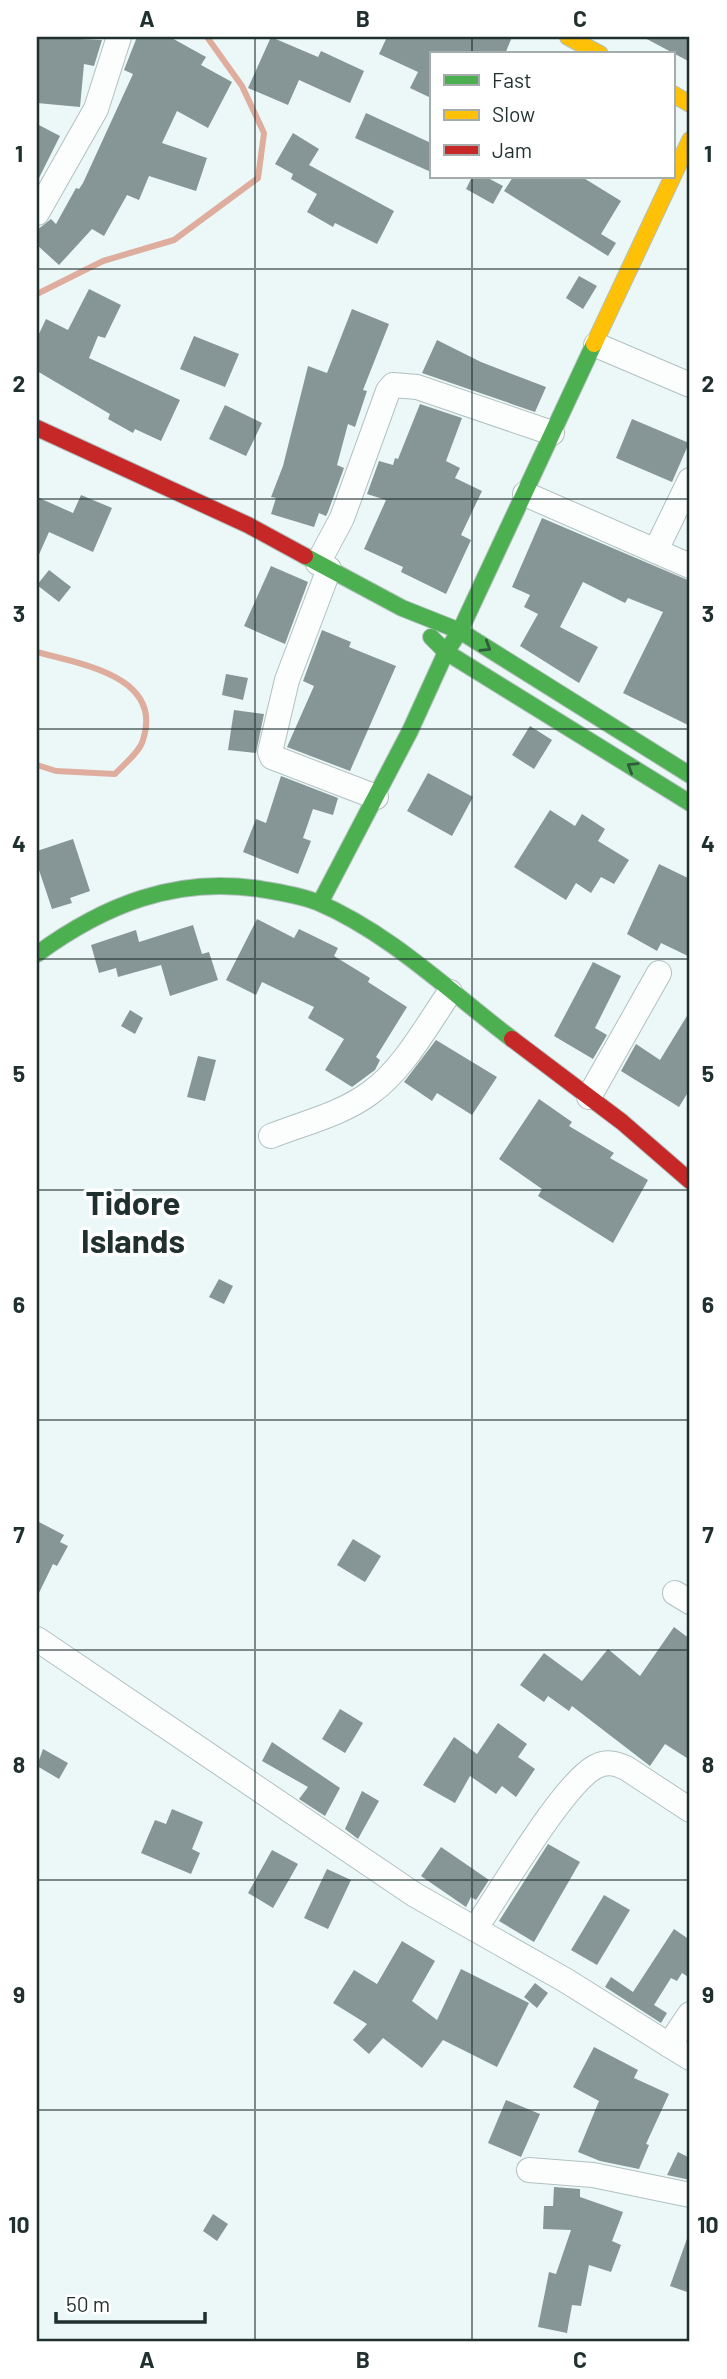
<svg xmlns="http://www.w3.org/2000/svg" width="727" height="2379" font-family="Barlow,sans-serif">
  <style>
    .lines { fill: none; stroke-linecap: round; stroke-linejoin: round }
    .stream { stroke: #dead9e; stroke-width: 6 }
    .building { fill: #869696 }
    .street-casing { stroke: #b3c0c0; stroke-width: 26 }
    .fast-casing { stroke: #b3c0c0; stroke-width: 18 }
    .slow-casing { stroke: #b3c0c0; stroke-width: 18 }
    .jam-casing { stroke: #b3c0c0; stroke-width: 18 }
    .street { stroke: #fcfefe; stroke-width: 24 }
    .fast { stroke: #4caf50; stroke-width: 16 }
    .slow { stroke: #ffc107; stroke-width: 16 }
    .jam { stroke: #c62828; stroke-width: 16 }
    .oneway { stroke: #2f5c3b }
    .grid { fill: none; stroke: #1f302f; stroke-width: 2; stroke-opacity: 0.55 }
    .labels { text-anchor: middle; stroke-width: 7; stroke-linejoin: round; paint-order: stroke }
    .town-label { font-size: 33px; font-weight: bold; fill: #1f302f; stroke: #fff }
    .neatline { fill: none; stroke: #1f302f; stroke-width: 2.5 }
    .grid-label { font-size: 23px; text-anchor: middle; font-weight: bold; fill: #1f302f }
  </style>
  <rect width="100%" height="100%" fill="#ebf8f7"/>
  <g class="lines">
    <!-- stream -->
    <g class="stream">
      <path d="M37,294L103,261L174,240L258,178L264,133L242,86L207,37"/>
      <path d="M37,652C80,664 164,676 143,740C140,752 123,765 115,774L56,771L37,765"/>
    </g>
  </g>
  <!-- building -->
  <g class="building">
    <path d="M37,37L102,40L94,66L84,64L80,107L37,103Z"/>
    <path d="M137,37H170L206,57L201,65L232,82L208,128L177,111L162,143L207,158L196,191L149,176L139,200L127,195L104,236L92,229L59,265L37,245V230L51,219L56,224L76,188L79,189L83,183L133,74L124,70Z"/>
    <path d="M271,37L318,57L321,51L364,71L350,103L299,80L288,105L248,88Z"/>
    <path d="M387,37H512L505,54H431V98L410,88L418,72L379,54Z"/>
    <path d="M643,37H690V62Z"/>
    <path d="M366,113L431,143V172L355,138Z"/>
    <path d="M37,124L60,136L37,182Z"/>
    <path d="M293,133L319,149L309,165L394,211L377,244L335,223L333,227L307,212L317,194L291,179L293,174L275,164Z"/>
    <path d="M472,177H486L503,186L493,204L466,189Z"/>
    <path d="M513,177H582L621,201L601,234L616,243L608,256L504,191Z"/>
    <path d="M579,276L597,286L583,309L566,298Z"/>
    <path d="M89,289L121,305L105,338L98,336L89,358L180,400L161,441L135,429L133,433L108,419L110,414L37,371V338L46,319L68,330Z"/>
    <path d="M352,309L389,324L363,390L367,391L355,427L348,424L337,465L344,468L328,512L326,516L319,513L314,527L271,514L276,498L271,497L283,466L308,366L327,373Z"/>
    <path d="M194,336L239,354L225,387L180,369Z"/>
    <path d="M437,340L481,362L546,387L535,412L422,373Z"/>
    <path d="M420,404L462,418L446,461L460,468L455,478L482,491L461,535L471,540L446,594L401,572L403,567L364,549L386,500L367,494L379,461L393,465L395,458L398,459Z"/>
    <path d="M225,405L262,423L246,456L209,439Z"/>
    <path d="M632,419L689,443L672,482L616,458Z"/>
    <path d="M81,495L112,508L93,552L49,532L37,559V497L73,513Z"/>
    <path d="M542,518L690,581V726L623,693L663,612L628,598L625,603L583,582L560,627L598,647L579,683L520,646L538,614L524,607L530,595L512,587Z"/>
    <path d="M271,566L308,582L285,644L244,626Z"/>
    <path d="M49,570L71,587L59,602L37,585Z"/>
    <path d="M322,630L351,642L349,647L396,666L350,771L287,747L314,686L303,681Z"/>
    <path d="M226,674L248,678L243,700L222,695Z"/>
    <path d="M234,710L264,714L256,753L228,750Z"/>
    <path d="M530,726L552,740L534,769L512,755Z"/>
    <path d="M428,773L473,797L452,836L407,811Z"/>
    <path d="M281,776L338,798L333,815L313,809L303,838L311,841L298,874L243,852L256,819L266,823Z"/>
    <path d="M550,810L575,826L582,814L605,829L598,841L629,860L614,884L601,877L591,893L576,883L566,900L514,867Z"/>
    <path d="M73,839L90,891L70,898L72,903L52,909L37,864V851Z"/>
    <path d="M659,864L690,879V957L661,943L657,951L627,934Z"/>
    <path d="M257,919L294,938L299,929L338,948L334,956L370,978L368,982L407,1007L376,1057L380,1060L375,1070L352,1087L325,1070L344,1039L308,1018L314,1007L262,982L256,995L226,980Z"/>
    <path d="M193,925L202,954L209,952L218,980L170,996L161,965L118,977L116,968L99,973L91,945L136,930L139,942Z"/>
    <path d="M593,962L621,976L595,1028L607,1035L593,1059L554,1036Z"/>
    <path d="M130,1010L143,1018L135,1034L121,1026Z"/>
    <path d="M690,1011V1089L679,1107L621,1071L636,1044L660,1060Z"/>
    <path d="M436,1040L497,1077L472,1115L437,1093L432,1101L404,1082Z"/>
    <path d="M198,1056L216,1060L205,1101L187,1097Z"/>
    <path d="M539,1099L572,1122L569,1126L614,1153L610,1158L648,1180L613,1243L538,1196L542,1189L499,1159Z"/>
    <path d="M219,1279L233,1286L224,1304L209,1297Z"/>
    <path d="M37,1521L64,1535L60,1542L68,1546L57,1566L53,1564L37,1597Z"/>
    <path d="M353,1539L381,1556L365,1582L337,1565Z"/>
    <path d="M674,1627L690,1639V1760L665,1744L650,1766L572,1706L569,1711L548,1696L544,1702L520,1685L544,1653L582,1681L608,1649L640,1676Z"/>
    <path d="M340,1709L363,1723L345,1753L322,1739Z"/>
    <path d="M498,1723L527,1744L518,1757L535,1769L516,1797L502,1786L496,1794L470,1776L455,1803L423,1785L454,1737L477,1754Z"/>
    <path d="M272,1742L340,1788L325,1816L299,1799L308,1787L262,1761Z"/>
    <path d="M43,1749L68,1763L59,1779L37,1766Z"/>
    <path d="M362,1791L379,1801L358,1839L345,1829Z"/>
    <path d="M172,1809L203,1822L192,1849L200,1853L191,1874L141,1853L155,1820L166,1824Z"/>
    <path d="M548,1844L580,1862L534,1942L499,1921Z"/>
    <path d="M441,1847L489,1880L476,1900L471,1897L466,1907L421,1876Z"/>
    <path d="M272,1850L298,1864L273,1908L248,1893Z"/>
    <path d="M327,1869L351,1880L328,1929L304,1918Z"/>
    <path d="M604,1895L630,1910L597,1965L571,1950Z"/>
    <path d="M674,1929L690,1940V1978L682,1973L677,1981L671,1978L654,2005L667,2013L661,2023L605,1987L611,1977L633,1992Z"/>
    <path d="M402,1941L435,1961L412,2001L437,2020L461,1969L529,2003L497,2067L443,2040L422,2068L383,2038L369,2054L353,2040L367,2024L333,2003L354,1970L377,1984Z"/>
    <path d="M535,1983L548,1993L537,2008L524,1997Z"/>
    <path d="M594,2047L638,2070L634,2078L669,2094L646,2144L649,2145L639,2169L600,2161L578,2152L599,2101L573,2087Z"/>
    <path d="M506,2100L540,2114L521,2157L488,2143Z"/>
    <path d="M678,2152L690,2158V2180L667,2175Z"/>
    <path d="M554,2187L580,2189V2197L623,2212L612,2241L621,2245L611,2272L589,2265L581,2306L572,2305L567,2333L538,2327L549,2272L556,2274L571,2230L543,2229L544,2206H553Z"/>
    <path d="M213,2214L228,2224L217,2241L203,2231Z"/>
    <path d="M688,2236H690V2293L670,2286Z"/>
  </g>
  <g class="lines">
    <defs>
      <g id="street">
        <path d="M37,213L96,109L119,37"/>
        <path d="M596,345L690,385"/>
        <path d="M525,494L690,566"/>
        <path d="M656,550L690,480"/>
        <path d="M318,563L342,518L388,391L393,385L417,387L552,433"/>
        <path d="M329,569L287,680L270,752L272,757L376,797"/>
        <path d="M589,1097L659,973"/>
        <path d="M271,1136C304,1123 342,1114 370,1093C403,1070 427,1025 450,992"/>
        <path d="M675,1593L690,1602"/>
        <path d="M37,1639L415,1895L565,1980L669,2045"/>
        <path d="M475,1929C499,1894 563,1784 595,1767C606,1761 615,1763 626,1768L690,1810"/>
        <path d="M690,2014L669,2045L690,2058"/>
        <path d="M529,2170L593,2175L690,2195"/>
      </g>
      <g id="fast">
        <path d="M305,556L402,608L460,631L690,775"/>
        <path d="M431,637L446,652L690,803"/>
        <path d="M320,903L410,731L446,652L460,631L594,344"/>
        <path d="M37,954C104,905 176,876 260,889C279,892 299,895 317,902C390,933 450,992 512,1039"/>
      </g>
      <g id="slow">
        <path d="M568,37L600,54"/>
        <path d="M673,94L690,104"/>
        <path d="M594,344L690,140"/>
      </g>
      <g id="jam">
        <path d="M37,428L248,525L305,556"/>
        <path d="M512,1039L622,1122L690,1181"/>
      </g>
    </defs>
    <!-- street casing -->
    <use href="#street" class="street-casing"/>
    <!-- fast casing -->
    <use href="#fast" class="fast-casing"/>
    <!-- slow casing -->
    <use href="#slow" class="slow-casing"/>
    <!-- jam casing -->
    <use href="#jam" class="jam-casing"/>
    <!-- street -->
    <use href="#street" class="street"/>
    <!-- fast -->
    <use href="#fast" class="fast"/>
    <!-- slow -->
    <use href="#slow" class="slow"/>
    <!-- jam -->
    <use href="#jam" class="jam"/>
  </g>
  <!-- one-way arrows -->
  <defs><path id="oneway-chevron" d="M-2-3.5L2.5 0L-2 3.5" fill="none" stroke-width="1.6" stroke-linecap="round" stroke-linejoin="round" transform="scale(1.75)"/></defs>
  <g class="oneway">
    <use href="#oneway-chevron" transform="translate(486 647) rotate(32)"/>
    <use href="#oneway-chevron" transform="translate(632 767) rotate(-148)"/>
  </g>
  <!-- grid -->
  <path class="grid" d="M255,37V2342M472,37V54M472,177V2342M37,269H690M37,499H690M37,729H690M37,959H690M37,1190H690M37,1420H690M37,1650H690M37,1880H690M37,2110H690"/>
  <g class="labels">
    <!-- town labels -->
    <g class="town-label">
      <text x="133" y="1215">Tidore<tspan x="133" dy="38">Islands</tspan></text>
    </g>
  </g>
  <!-- border -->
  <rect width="727" height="2379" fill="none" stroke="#ffffff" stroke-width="77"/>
  <!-- legend -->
  <rect x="430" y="52" width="245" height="126" fill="#ffffff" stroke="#a5acac" stroke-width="2"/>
  <rect x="444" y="75" width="35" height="10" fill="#4caf50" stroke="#a5acac" stroke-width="2"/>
  <text x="492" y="88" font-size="21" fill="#1f302f">Fast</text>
  <rect x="444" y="110" width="35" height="10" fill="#ffc107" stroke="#a5acac" stroke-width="2"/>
  <text x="492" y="122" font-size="21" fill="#1f302f">Slow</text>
  <rect x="444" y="145" width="35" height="10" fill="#c62828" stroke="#a5acac" stroke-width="2"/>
  <text x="492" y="158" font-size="21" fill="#1f302f">Jam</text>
  <!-- scale -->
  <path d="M56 2312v10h149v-10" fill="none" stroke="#1f302f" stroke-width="3.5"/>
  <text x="66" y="2312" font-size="21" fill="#1f302f" stroke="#ffffff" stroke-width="5" paint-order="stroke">50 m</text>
  <rect x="38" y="38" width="650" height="2302" class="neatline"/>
  <g class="grid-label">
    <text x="147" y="27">A</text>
    <text x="363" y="27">B</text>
    <text x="580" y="27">C</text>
    <text x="19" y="162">1</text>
    <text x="708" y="162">1</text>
    <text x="19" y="392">2</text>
    <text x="708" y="392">2</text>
    <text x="19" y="622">3</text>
    <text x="708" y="622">3</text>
    <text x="19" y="852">4</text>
    <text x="708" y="852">4</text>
    <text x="19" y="1082">5</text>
    <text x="708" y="1082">5</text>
    <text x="19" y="1313">6</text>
    <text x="708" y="1313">6</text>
    <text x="19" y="1543">7</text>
    <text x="708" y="1543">7</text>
    <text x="19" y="1773">8</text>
    <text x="708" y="1773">8</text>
    <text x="19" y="2003">9</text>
    <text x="708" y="2003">9</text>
    <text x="19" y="2233">10</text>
    <text x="708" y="2233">10</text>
    <text x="147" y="2368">A</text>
    <text x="363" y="2368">B</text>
    <text x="580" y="2368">C</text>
  </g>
</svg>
